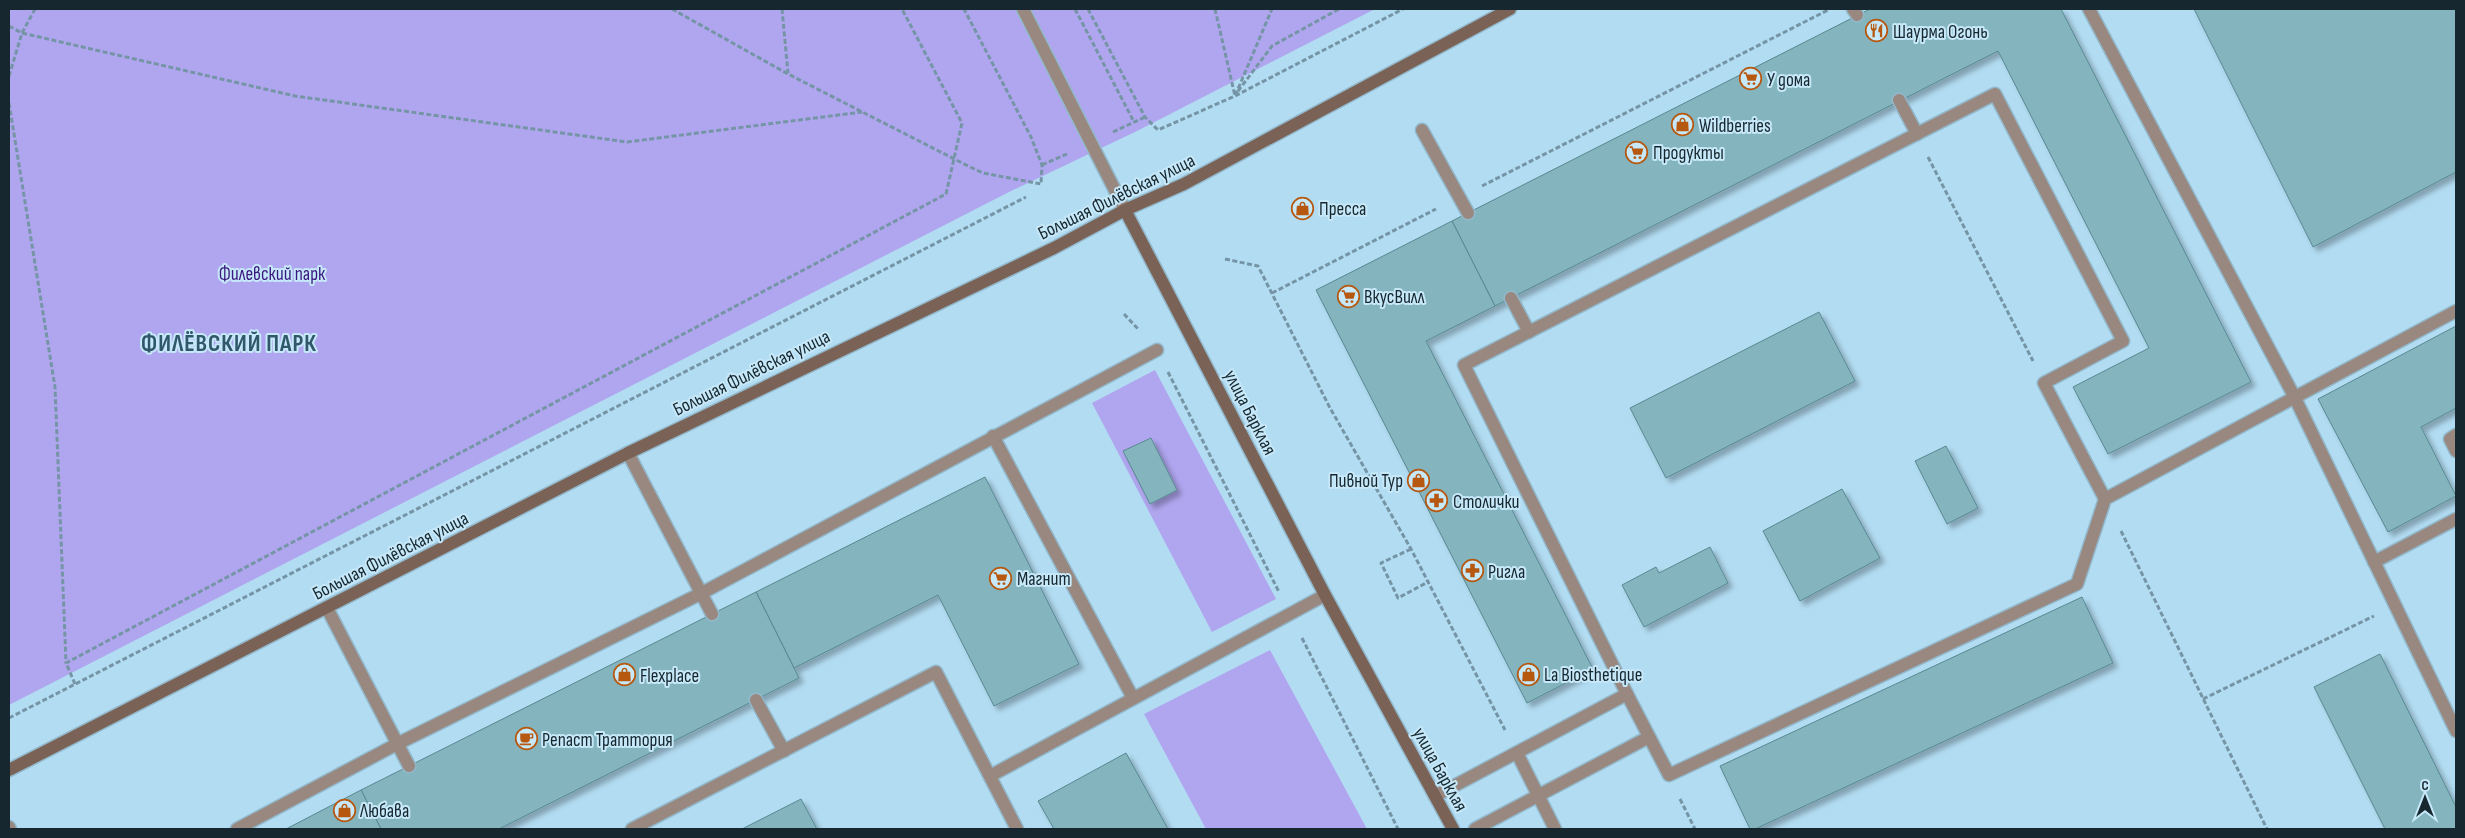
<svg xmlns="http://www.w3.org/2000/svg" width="2465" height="838" font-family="'Sofia Sans Condensed',sans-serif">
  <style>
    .green { fill: #b0a6ef }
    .building { fill: #84b5be; stroke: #588891; filter: url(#shadow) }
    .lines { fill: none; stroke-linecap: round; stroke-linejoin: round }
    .service-casing { stroke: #93b8cb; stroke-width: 15 }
    .minor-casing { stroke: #93b8cb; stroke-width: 15 }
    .tertiary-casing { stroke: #93b8cb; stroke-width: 15 }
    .secondary-casing { stroke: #93b8cb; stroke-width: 15 }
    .path { stroke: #7595a6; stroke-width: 3; stroke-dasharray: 5 2.5; stroke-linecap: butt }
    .service { stroke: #98887f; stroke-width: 12 }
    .minor { stroke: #98887f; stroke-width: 12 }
    .tertiary { stroke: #98887f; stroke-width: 12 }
    .secondary { stroke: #7a6356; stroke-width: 12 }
    .labels { text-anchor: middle; stroke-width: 4; stroke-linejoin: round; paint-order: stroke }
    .poi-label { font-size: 19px; fill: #16272f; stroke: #c6e8f9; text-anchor: start }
    .street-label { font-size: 19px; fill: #16272f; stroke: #c6e8f9 }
    .park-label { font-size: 19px; fill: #3a187e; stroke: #c6e8f9 }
    .district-label { font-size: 24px; font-weight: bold; letter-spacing: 1px; fill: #30576a; stroke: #c6e8f9 }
  </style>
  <defs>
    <filter id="shadow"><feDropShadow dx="4.5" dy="4.5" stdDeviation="2.5" flood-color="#0004"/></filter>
  </defs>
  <rect width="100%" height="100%" fill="#b2dcf2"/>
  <!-- green -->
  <g class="green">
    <path d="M9,9H1375L1137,131L1009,192L9,705Z"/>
    <path d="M1155,370L1276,599L1212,632L1092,403Z"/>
    <path d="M1270,650L1367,829H1206L1144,714Z"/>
  </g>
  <!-- building -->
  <g class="building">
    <path d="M1870,9H2061L2251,382L2108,454L2073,387L2149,348L1998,51L1495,306L1452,221Z"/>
    <path d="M2194,9H2456V172L2313,247Z"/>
    <path d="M1452,221L1495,306L1426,341L1593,669L1527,703L1316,290Z"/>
    <path d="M1819,312L1855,381L1666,478L1630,408Z"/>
    <path d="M2456,326V408L2421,427L2456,496L2388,532L2318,399Z"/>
    <path d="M1151,438L1177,490L1150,504L1123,451Z"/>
    <path d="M1946,446L1978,508L1947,524L1915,461Z"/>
    <path d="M985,477L1079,664L994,706L938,595L794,668L756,592Z"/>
    <path d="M1842,489L1880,558L1800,601L1763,531Z"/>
    <path d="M1710,547L1728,583L1644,627L1622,585L1656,567L1659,573Z"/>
    <path d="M756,592L799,678L499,829H381L361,790Z"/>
    <path d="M2082,597L2113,663L1755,829H1750L1720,766Z"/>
    <path d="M2380,654L2456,807V829H2385L2314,687Z"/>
    <path d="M1126,753L1168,829H1054L1038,801Z"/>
    <path d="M361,790L381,829H286Z"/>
    <path d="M801,799L817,829H742Z"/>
  </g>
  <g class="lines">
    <defs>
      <g id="service">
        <path d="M1853,9L1857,15"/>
        <path d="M2089,9L2294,396L2456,731"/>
        <path d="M1899,100L1917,134"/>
        <path d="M1422,130L1468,213"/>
        <path d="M1511,298L1529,332"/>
        <path d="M2456,435L2450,439L2456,451"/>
        <path d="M993,436L1133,698"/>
        <path d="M628,453L712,614"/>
        <path d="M2105,499L2044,383L2123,341L1995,94L1464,365L1627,694L1669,775L2077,584L2105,499L2456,311"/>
        <path d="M2374,562L2456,519"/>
        <path d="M327,608L409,766"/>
        <path d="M756,700L784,751"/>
        <path d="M1517,753L1555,829"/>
        <path d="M990,776L1325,595"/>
        <path d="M1435,796L1627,694"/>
        <path d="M237,829L397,744L700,594L1157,350"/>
        <path d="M632,829L936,672L1017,829"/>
        <path d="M1475,829L1649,737"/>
      </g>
      <path id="minor" d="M9,827L10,829"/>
      <path id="tertiary" d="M1023,9L1125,210"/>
      <g id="secondary">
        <path d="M1125,210L1325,595L1453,829"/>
        <path d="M9,770L628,453L1054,248L1125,210L1184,184L1510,9"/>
      </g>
    </defs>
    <!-- service casing -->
    <use href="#service" class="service-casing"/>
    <!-- minor casing -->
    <use href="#minor" class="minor-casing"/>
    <!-- tertiary casing -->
    <use href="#tertiary" class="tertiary-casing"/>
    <!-- secondary casing -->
    <use href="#secondary" class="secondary-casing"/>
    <!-- path -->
    <g class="path">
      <path d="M672,9L788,74L968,166L983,173L1041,184L1042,165L1031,137L964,9"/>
      <path d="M782,9L788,73"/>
      <path d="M1075,9L1134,122"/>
      <path d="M1088,9L1145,117L1158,130L1235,96L1403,9"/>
      <path d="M1215,9L1235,96L1272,9"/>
      <path d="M9,26L22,33L295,96L627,142L862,112"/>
      <path d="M9,76L22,33L35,9"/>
      <path d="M1238,91L1272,46L1339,9"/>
      <path d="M9,103L55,387L66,663"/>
      <path d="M1113,132L1145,117"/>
      <path d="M1928,157L2033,361"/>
      <path d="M1042,165L1067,154"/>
      <path d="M1482,186L1828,10"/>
      <path d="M1225,259L1258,266L1330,408L1411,549L1505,730"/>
      <path d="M1272,293L1436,209"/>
      <path d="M1124,314L1139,330"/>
      <path d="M1168,372L1279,592"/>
      <path d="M2121,531L2267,829"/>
      <path d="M1411,549L1381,563L1398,598L1428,582"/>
      <path d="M1302,638L1398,829"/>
      <path d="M75,684L66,663L946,194L962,123L902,9"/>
      <path d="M2203,699L2374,616"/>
      <path d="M9,718L1026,197"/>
      <path d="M1680,799L1695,829"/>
    </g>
    <!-- service -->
    <use href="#service" class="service"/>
    <!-- minor -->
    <use href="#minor" class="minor"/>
    <!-- tertiary -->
    <use href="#tertiary" class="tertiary"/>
    <!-- secondary -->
    <use href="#secondary" class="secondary"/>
  </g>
  <!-- icons -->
  <defs>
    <symbol id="restaurant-ring" viewBox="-11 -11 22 22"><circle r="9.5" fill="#c6e8f9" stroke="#b75810" stroke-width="1.5"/><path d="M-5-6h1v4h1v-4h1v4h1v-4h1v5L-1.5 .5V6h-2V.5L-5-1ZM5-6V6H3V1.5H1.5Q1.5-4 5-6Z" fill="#b75810"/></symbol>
    <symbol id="supermarket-ring" viewBox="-11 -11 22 22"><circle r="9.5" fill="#c6e8f9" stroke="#b75810" stroke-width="1.5"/><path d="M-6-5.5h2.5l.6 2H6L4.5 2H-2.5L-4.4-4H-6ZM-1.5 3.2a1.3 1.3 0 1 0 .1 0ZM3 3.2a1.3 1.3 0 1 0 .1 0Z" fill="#b75810"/></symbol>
    <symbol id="shop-ring" viewBox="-11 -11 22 22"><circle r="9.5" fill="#c6e8f9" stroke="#b75810" stroke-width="1.5"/><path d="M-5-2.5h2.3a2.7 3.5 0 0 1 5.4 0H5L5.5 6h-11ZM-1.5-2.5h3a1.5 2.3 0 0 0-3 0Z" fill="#b75810"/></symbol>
    <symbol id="pharmacy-ring" viewBox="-11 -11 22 22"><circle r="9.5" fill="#c6e8f9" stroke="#b75810" stroke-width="1.5"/><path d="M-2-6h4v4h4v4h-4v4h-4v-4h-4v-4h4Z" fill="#b75810"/></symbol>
    <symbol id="cafe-ring" viewBox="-11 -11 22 22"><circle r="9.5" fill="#c6e8f9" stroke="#b75810" stroke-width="1.5"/><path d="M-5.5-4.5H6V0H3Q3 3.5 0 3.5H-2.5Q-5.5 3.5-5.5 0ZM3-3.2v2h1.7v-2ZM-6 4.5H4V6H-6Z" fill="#b75810"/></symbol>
  </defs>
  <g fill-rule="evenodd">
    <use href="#restaurant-ring" x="1864" y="18" width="25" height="25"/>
    <use href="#supermarket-ring" x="1738" y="66" width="25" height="25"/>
    <use href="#shop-ring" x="1670" y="112" width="25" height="25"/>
    <use href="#supermarket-ring" x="1624" y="140" width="25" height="25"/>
    <use href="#shop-ring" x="1290" y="196" width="25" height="25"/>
    <use href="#supermarket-ring" x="1336" y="284" width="25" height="25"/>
    <use href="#shop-ring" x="1406" y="468" width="25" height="25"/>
    <use href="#pharmacy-ring" x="1424" y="488" width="25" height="25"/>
    <use href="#pharmacy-ring" x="1460" y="558" width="25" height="25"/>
    <use href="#supermarket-ring" x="988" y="566" width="25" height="25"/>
    <use href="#shop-ring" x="1516" y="662" width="25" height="25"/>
    <use href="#shop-ring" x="612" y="662" width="25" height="25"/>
    <use href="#cafe-ring" x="514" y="726" width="25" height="25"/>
    <use href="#shop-ring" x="332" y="798" width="25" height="25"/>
  </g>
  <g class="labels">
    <!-- poi labels -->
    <g class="poi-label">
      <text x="1893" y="38">Шаурма Огонь</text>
      <text x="1767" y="86">У дома</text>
      <text x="1699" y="132">Wildberries</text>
      <text x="1653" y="159">Продукты</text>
      <text x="1319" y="215">Пресса</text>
      <text x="1364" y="303">ВкусВилл</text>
      <text x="1403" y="487" text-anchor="end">Пивной Тур</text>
      <text x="1453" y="508">Столички</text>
      <text x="1488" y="578">Ригла</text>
      <text x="1017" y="585">Магнит</text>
      <text x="1544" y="681">La Biosthetique</text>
      <text x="640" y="682">Flexplace</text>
      <text x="542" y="746">Репаст Траттория</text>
      <text x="360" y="817">Любава</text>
    </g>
    <!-- street labels -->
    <g class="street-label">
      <text transform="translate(1116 196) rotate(-26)" y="7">Большая Филёвская улица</text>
      <text transform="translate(751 372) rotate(-26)" y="7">Большая Филёвская улица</text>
      <text transform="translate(1251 412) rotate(63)" y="7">улица Барклая</text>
      <text transform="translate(390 555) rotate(-27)" y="7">Большая Филёвская улица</text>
      <text transform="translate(1441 769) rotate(61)" y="7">улица Барклая</text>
    </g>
    <!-- park labels -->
    <g class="park-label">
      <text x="272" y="280">Филевский парк</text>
    </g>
    <!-- district labels -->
    <g class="district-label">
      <text x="229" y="351">ФИЛЁВСКИЙ ПАРК</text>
    </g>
  </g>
  <!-- border -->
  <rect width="2465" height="838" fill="none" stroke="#16272f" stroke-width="20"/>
  <!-- north arrow -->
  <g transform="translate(2425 798)" stroke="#c6e8f9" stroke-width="4" paint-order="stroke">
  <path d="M0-4L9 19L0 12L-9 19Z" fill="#16272f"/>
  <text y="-8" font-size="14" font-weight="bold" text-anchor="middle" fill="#16272f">С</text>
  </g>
</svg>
